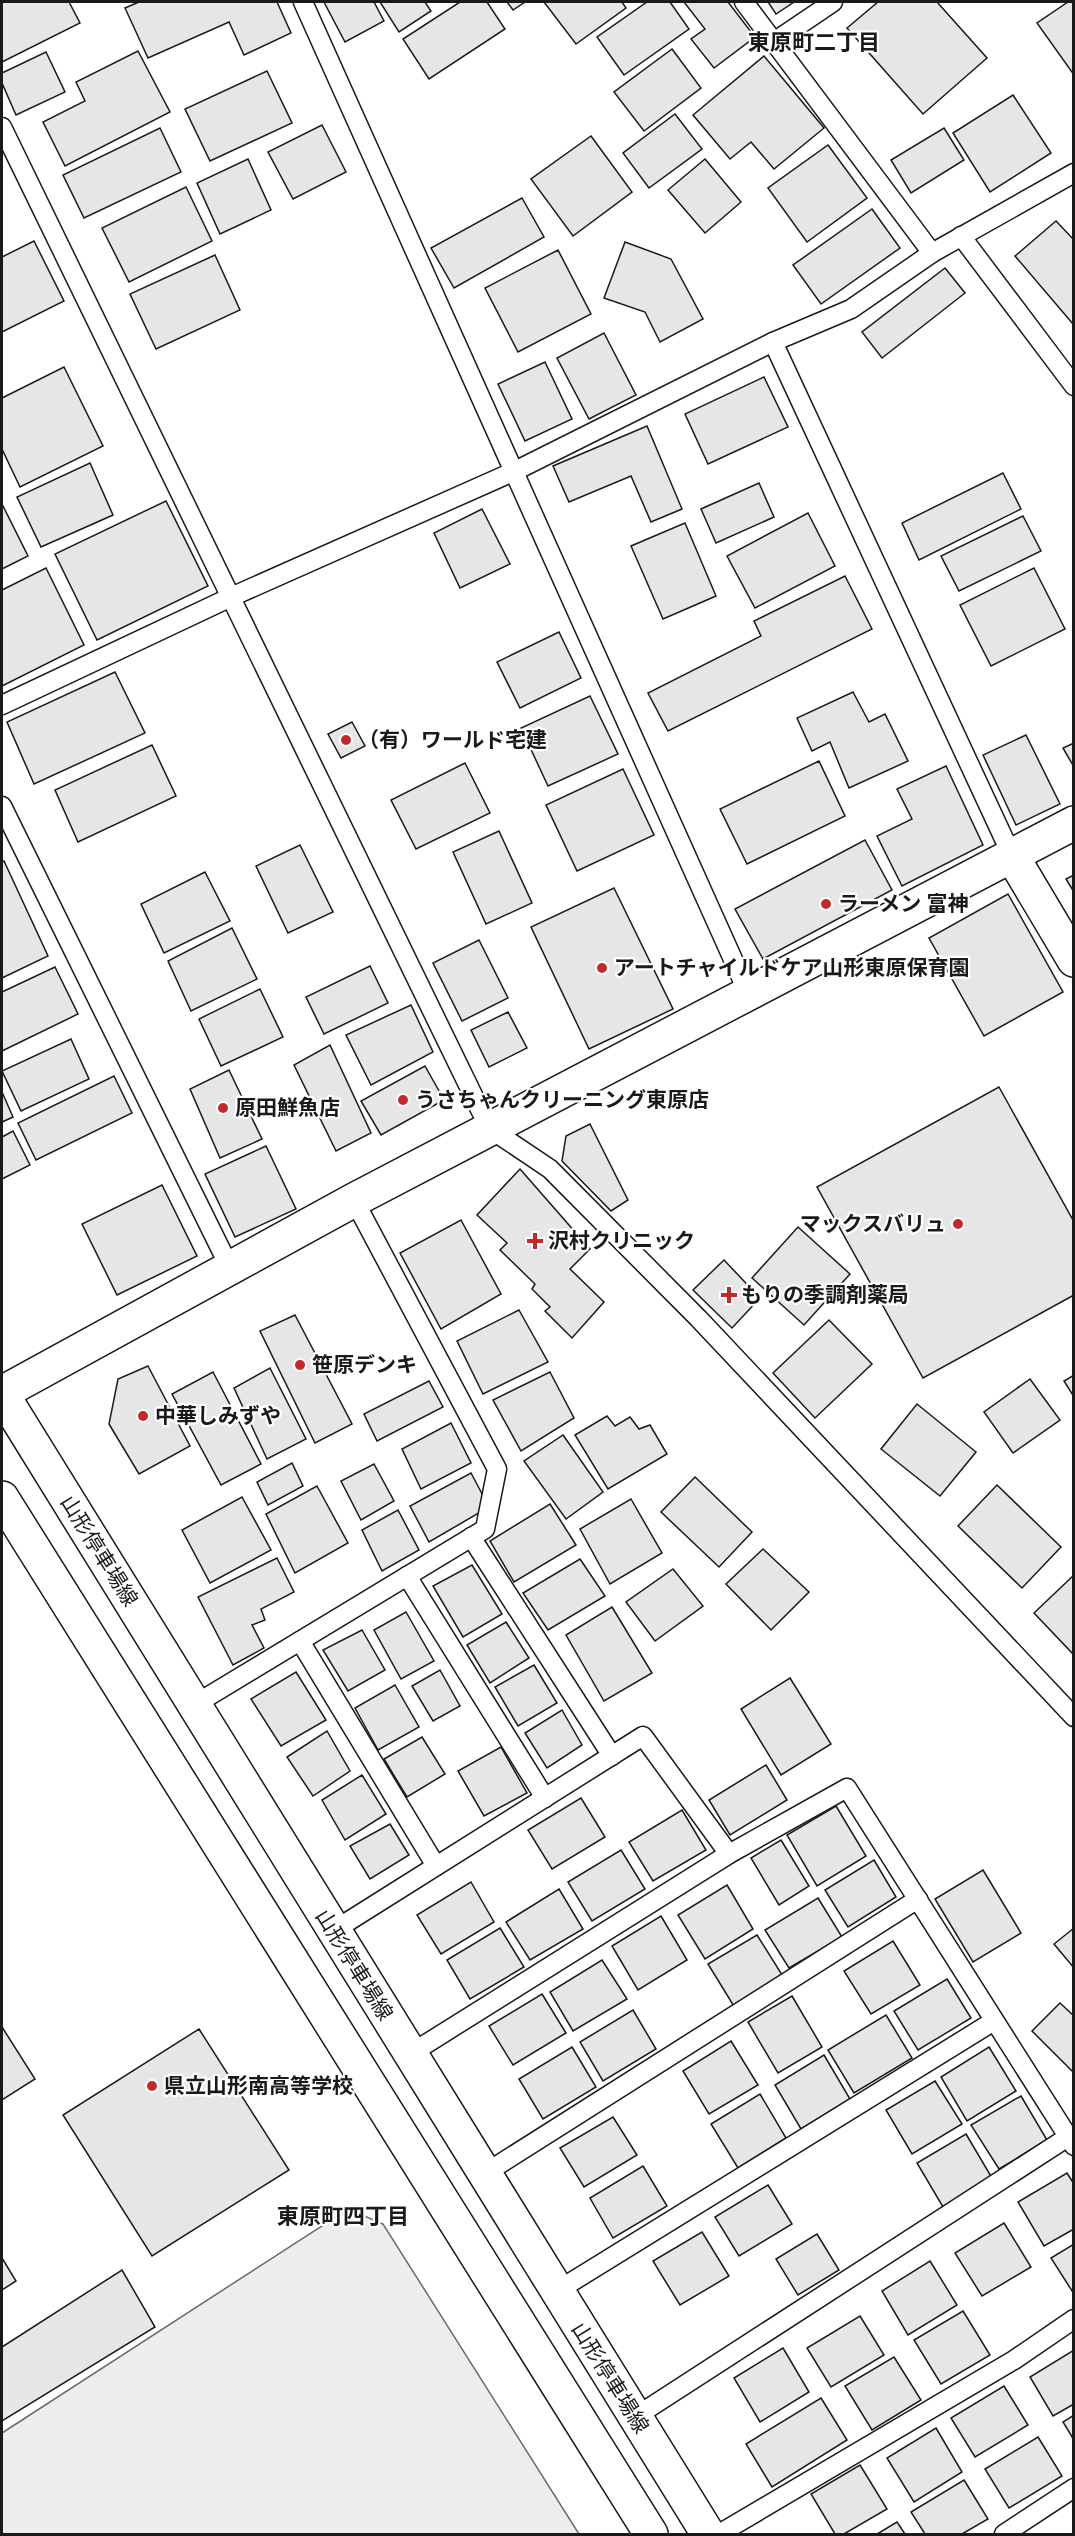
<svg xmlns="http://www.w3.org/2000/svg" width="1075" height="2536" font-family="'Noto Sans','Noto Sans JP',sans-serif">
  <style>
    .built { fill: #ededed; stroke: #6a6a6a; stroke-width: 1.5 }
    .building { fill: #e6e6e6; stroke: #1a1a1a; stroke-width: 1.5 }
    .lines { fill: none; stroke-linecap: round; stroke-linejoin: round }
    .service-casing { stroke: #1a1a1a; stroke-width: 21 }
    .minor-casing { stroke: #1a1a1a; stroke-width: 36 }
    .primary-casing { stroke: #1a1a1a; stroke-width: 36 }
    .service { stroke: #fff; stroke-width: 18 }
    .minor { stroke: #fff; stroke-width: 33 }
    .primary { stroke: #fff; stroke-width: 33 }
    .poi-dot { fill: #c62828; stroke: #fff; stroke-width: 2 }
    .labels { text-anchor: middle; stroke-width: 4.5; stroke-linejoin: round; paint-order: stroke }
    .poi-label { font-size: 21px; font-weight: bold; fill: #1a1a1a; stroke: #fff; text-anchor: start }
    .street-label { font-size: 21px; fill: #1a1a1a; stroke: #fff }
    .neighbourhood-label { font-size: 22px; font-weight: bold; fill: #1a1a1a; stroke: #fff }
  </style>
  <rect width="100%" height="100%" fill="#fff"/>
  <!-- built -->
  <path class="built" d="M348,2209L383,2224L579,2534H2V2433Z"/>
  <!-- building -->
  <g class="building">
    <path d="M2,2H69L80,23L2,62Z"/>
    <path d="M139,2H277L291,33L244,55L229,22L148,58L125,8Z"/>
    <path d="M324,2H374L384,21L345,42Z"/>
    <path d="M380,2H425L431,11L399,32Z"/>
    <path d="M460,2H487L505,29L429,79L403,39Z"/>
    <path d="M507,2H525L513,10Z"/>
    <path d="M544,2H622L626,8L576,44Z"/>
    <path d="M647,2H670L689,29L624,75L597,37Z"/>
    <path d="M684,2H728L755,37L714,68L691,39L705,29Z"/>
    <path d="M768,2H794L776,14Z"/>
    <path d="M878,2H937L987,58L923,114L847,28Z"/>
    <path d="M1068,2H1074V75L1037,23Z"/>
    <path d="M672,49L701,88L644,131L614,92Z"/>
    <path d="M138,51L170,112L65,166L43,122L85,101L76,82Z"/>
    <path d="M46,52L65,92L16,115L2,83V73Z"/>
    <path d="M764,56L824,128L774,169L751,142L730,159L693,115Z"/>
    <path d="M267,71L292,123L210,161L185,109Z"/>
    <path d="M1013,95L1051,153L990,192L953,133Z"/>
    <path d="M675,114L702,149L649,188L623,153Z"/>
    <path d="M322,125L346,172L293,199L268,152Z"/>
    <path d="M160,128L181,172L84,218L63,175Z"/>
    <path d="M944,128L964,160L911,193L891,160Z"/>
    <path d="M591,136L632,192L573,236L531,179Z"/>
    <path d="M828,145L867,198L807,242L768,188Z"/>
    <path d="M248,159L271,210L220,234L197,183Z"/>
    <path d="M705,159L741,202L705,233L668,190Z"/>
    <path d="M186,187L212,241L129,282L102,228Z"/>
    <path d="M522,198L544,237L454,288L431,248Z"/>
    <path d="M872,209L900,248L821,304L793,265Z"/>
    <path d="M1056,221L1074,240L1073,324L1015,256Z"/>
    <path d="M34,241L64,301L2,332V257Z"/>
    <path d="M625,242L671,259L703,319L660,342L645,312L604,298Z"/>
    <path d="M558,250L591,314L518,352L485,288Z"/>
    <path d="M215,255L240,310L156,349L130,294Z"/>
    <path d="M945,268L965,293L882,358L862,332Z"/>
    <path d="M604,333L636,395L589,419L557,358Z"/>
    <path d="M545,362L572,419L525,441L498,384Z"/>
    <path d="M64,367L103,446L20,487L2,449V398Z"/>
    <path d="M764,377L788,427L708,464L685,414Z"/>
    <path d="M647,426L682,509L651,522L631,476L569,502L553,466Z"/>
    <path d="M90,463L113,515L41,547L17,497Z"/>
    <path d="M1003,473L1021,509L919,560L902,523Z"/>
    <path d="M759,483L774,517L716,543L701,509Z"/>
    <path d="M166,501L208,586L97,640L55,554Z"/>
    <path d="M3,506L28,556L2,569V507Z"/>
    <path d="M482,509L510,564L460,588L434,533Z"/>
    <path d="M808,513L835,566L755,608L727,556Z"/>
    <path d="M1023,516L1041,551L959,591L941,556Z"/>
    <path d="M685,523L716,596L663,619L631,546Z"/>
    <path d="M46,568L84,645L2,686V590Z"/>
    <path d="M1034,568L1065,629L991,666L960,605Z"/>
    <path d="M845,576L872,629L668,731L648,693L761,636L754,621Z"/>
    <path d="M559,632L581,678L520,708L497,662Z"/>
    <path d="M115,672L145,733L34,784L7,722Z"/>
    <path d="M853,692L869,722L885,714L908,761L849,788L830,742L812,751L797,718Z"/>
    <path d="M590,696L618,754L548,786L521,728Z"/>
    <path d="M352,722L365,746L341,758L328,734Z"/>
    <path d="M1026,735L1060,804L1016,825L983,755Z"/>
    <path d="M1074,743V767L1063,748Z"/>
    <path d="M152,745L176,796L78,842L55,790Z"/>
    <path d="M819,761L845,816L747,864L720,809Z"/>
    <path d="M465,763L490,813L416,849L391,800Z"/>
    <path d="M946,766L983,845L902,886L877,836L912,819L897,789Z"/>
    <path d="M623,769L654,835L577,871L546,805Z"/>
    <path d="M499,831L532,903L486,924L453,852Z"/>
    <path d="M865,840L892,890L763,959L735,909Z"/>
    <path d="M300,845L333,912L288,933L256,866Z"/>
    <path d="M4,861L48,956L2,978V862Z"/>
    <path d="M205,872L230,921L164,953L141,904Z"/>
    <path d="M1074,875V892L1066,879Z"/>
    <path d="M614,888L673,1009L589,1049L531,927Z"/>
    <path d="M1008,894L1063,992L984,1036L929,938Z"/>
    <path d="M232,928L257,979L191,1011L168,961Z"/>
    <path d="M479,940L508,998L462,1021L433,963Z"/>
    <path d="M370,966L388,1003L324,1034L306,997Z"/>
    <path d="M55,967L78,1014L2,1051V992Z"/>
    <path d="M260,989L283,1037L221,1066L199,1019Z"/>
    <path d="M411,1005L433,1052L371,1085L346,1035Z"/>
    <path d="M508,1012L527,1048L489,1067L471,1030Z"/>
    <path d="M71,1039L89,1079L21,1111L2,1071Z"/>
    <path d="M330,1045L371,1133L336,1151L294,1065Z"/>
    <path d="M425,1066L444,1100L381,1135L361,1101Z"/>
    <path d="M229,1070L262,1139L220,1158L190,1089Z"/>
    <path d="M114,1076L132,1113L36,1160L18,1123Z"/>
    <path d="M999,1087L1074,1222V1295L923,1378L817,1187Z"/>
    <path d="M2,1092L13,1117L2,1122Z"/>
    <path d="M590,1124L628,1200L611,1211L562,1161L566,1136Z"/>
    <path d="M13,1131L30,1165L2,1179V1137Z"/>
    <path d="M266,1146L296,1209L235,1237L205,1174Z"/>
    <path d="M520,1169L590,1249L570,1269L604,1302L572,1338L545,1311L550,1307L532,1289L535,1284L500,1250L507,1243L477,1215Z"/>
    <path d="M162,1185L197,1256L117,1295L82,1224Z"/>
    <path d="M461,1220L501,1294L441,1329L400,1253Z"/>
    <path d="M798,1227L850,1274L804,1325L752,1278Z"/>
    <path d="M724,1260L760,1298L732,1328L693,1290Z"/>
    <path d="M519,1310L548,1362L483,1394L457,1341Z"/>
    <path d="M295,1315L352,1424L315,1443L260,1331Z"/>
    <path d="M829,1320L872,1364L815,1418L773,1373Z"/>
    <path d="M148,1366L190,1446L139,1474L109,1424L118,1379Z"/>
    <path d="M270,1368L306,1439L267,1459L234,1388Z"/>
    <path d="M213,1372L261,1464L221,1485L172,1394Z"/>
    <path d="M550,1372L574,1418L521,1451L493,1400Z"/>
    <path d="M1074,1375V1397L1064,1381Z"/>
    <path d="M1030,1379L1060,1420L1013,1453L984,1412Z"/>
    <path d="M429,1381L443,1407L377,1441L364,1414Z"/>
    <path d="M917,1404L976,1452L940,1496L881,1449Z"/>
    <path d="M607,1416L615,1426L630,1417L639,1429L650,1425L667,1454L608,1489L575,1435Z"/>
    <path d="M451,1423L471,1463L421,1489L402,1449Z"/>
    <path d="M563,1435L603,1492L566,1519L524,1461Z"/>
    <path d="M292,1463L303,1486L268,1505L257,1482Z"/>
    <path d="M374,1464L394,1501L361,1520L341,1481Z"/>
    <path d="M471,1473L489,1507L429,1542L410,1506Z"/>
    <path d="M695,1477L752,1532L719,1567L661,1512Z"/>
    <path d="M997,1485L1061,1547L1022,1588L958,1526Z"/>
    <path d="M317,1486L348,1543L295,1573L266,1514Z"/>
    <path d="M242,1497L271,1550L210,1583L182,1530Z"/>
    <path d="M631,1499L662,1553L610,1584L580,1529Z"/>
    <path d="M550,1504L576,1545L514,1582L490,1541Z"/>
    <path d="M398,1510L419,1550L382,1571L362,1530Z"/>
    <path d="M763,1549L809,1592L771,1630L726,1584Z"/>
    <path d="M277,1558L294,1592L261,1609L265,1620L252,1625L264,1648L233,1665L198,1597Z"/>
    <path d="M580,1559L605,1596L548,1630L523,1593Z"/>
    <path d="M472,1565L502,1614L463,1637L433,1586Z"/>
    <path d="M673,1569L703,1606L655,1641L626,1602Z"/>
    <path d="M1074,1575V1655L1034,1613Z"/>
    <path d="M612,1607L652,1673L604,1701L566,1635Z"/>
    <path d="M406,1612L434,1661L401,1679L374,1630Z"/>
    <path d="M506,1622L529,1658L490,1683L467,1645Z"/>
    <path d="M362,1630L385,1670L348,1691L323,1650Z"/>
    <path d="M534,1665L557,1703L518,1726L495,1687Z"/>
    <path d="M440,1670L460,1706L433,1721L412,1686Z"/>
    <path d="M296,1672L326,1720L281,1746L251,1699Z"/>
    <path d="M790,1678L831,1744L781,1775L741,1709Z"/>
    <path d="M395,1685L419,1727L378,1750L355,1708Z"/>
    <path d="M562,1710L582,1745L547,1768L525,1733Z"/>
    <path d="M327,1731L350,1771L313,1796L287,1757Z"/>
    <path d="M422,1737L445,1774L407,1797L384,1759Z"/>
    <path d="M501,1747L527,1793L484,1816L458,1771Z"/>
    <path d="M766,1765L787,1800L730,1835L709,1800Z"/>
    <path d="M362,1775L386,1814L345,1840L322,1800Z"/>
    <path d="M581,1798L605,1837L552,1869L528,1830Z"/>
    <path d="M836,1806L866,1856L817,1886L787,1835Z"/>
    <path d="M682,1810L706,1850L653,1881L629,1842Z"/>
    <path d="M390,1824L409,1855L370,1879L350,1846Z"/>
    <path d="M781,1840L809,1886L779,1905L751,1858Z"/>
    <path d="M621,1850L645,1889L592,1921L568,1882Z"/>
    <path d="M874,1860L896,1897L848,1927L825,1890Z"/>
    <path d="M983,1870L1021,1933L973,1962L935,1899Z"/>
    <path d="M471,1882L494,1922L441,1954L417,1915Z"/>
    <path d="M727,1885L753,1929L705,1959L678,1915Z"/>
    <path d="M559,1889L583,1929L530,1960L506,1922Z"/>
    <path d="M818,1898L842,1937L789,1968L765,1930Z"/>
    <path d="M661,1916L687,1960L638,1990L612,1946Z"/>
    <path d="M500,1928L524,1967L470,1999L447,1960Z"/>
    <path d="M1074,1928V1968L1054,1944Z"/>
    <path d="M757,1935L784,1978L735,2008L708,1964Z"/>
    <path d="M893,1941L920,1985L871,2014L844,1971Z"/>
    <path d="M602,1960L627,1999L573,2031L550,1992Z"/>
    <path d="M947,1979L971,2018L918,2050L894,2011Z"/>
    <path d="M542,1994L566,2033L513,2065L489,2026Z"/>
    <path d="M792,1996L822,2047L778,2073L748,2022Z"/>
    <path d="M1060,2003L1074,2016V2073L1032,2031Z"/>
    <path d="M633,2010L656,2049L603,2081L580,2042Z"/>
    <path d="M886,2015L912,2058L854,2093L828,2050Z"/>
    <path d="M2,2027L35,2079L2,2100Z"/>
    <path d="M199,2029L289,2170L152,2256L63,2115Z"/>
    <path d="M731,2041L758,2085L709,2114L683,2071Z"/>
    <path d="M572,2047L596,2087L543,2119L519,2079Z"/>
    <path d="M989,2047L1016,2091L967,2121L941,2077Z"/>
    <path d="M824,2055L850,2099L801,2129L775,2085Z"/>
    <path d="M935,2081L962,2124L912,2154L886,2110Z"/>
    <path d="M760,2094L786,2138L738,2168L711,2124Z"/>
    <path d="M1021,2096L1047,2140L999,2169L971,2125Z"/>
    <path d="M613,2117L637,2155L584,2187L560,2148Z"/>
    <path d="M966,2134L992,2178L943,2207L917,2163Z"/>
    <path d="M643,2166L667,2206L613,2238L590,2198Z"/>
    <path d="M1067,2173L1074,2184V2229L1044,2246L1018,2202Z"/>
    <path d="M768,2185L792,2224L739,2256L715,2217Z"/>
    <path d="M1004,2223L1031,2267L982,2296L955,2253Z"/>
    <path d="M702,2232L729,2276L680,2305L653,2261Z"/>
    <path d="M817,2234L839,2270L798,2295L776,2259Z"/>
    <path d="M1074,2244V2294L1051,2258Z"/>
    <path d="M2,2258L16,2281L2,2290Z"/>
    <path d="M930,2261L957,2305L908,2335L882,2291Z"/>
    <path d="M122,2270L155,2327L2,2421V2347Z"/>
    <path d="M963,2311L990,2355L941,2384L914,2340Z"/>
    <path d="M860,2316L884,2355L831,2387L807,2348Z"/>
    <path d="M783,2348L809,2392L760,2422L734,2378Z"/>
    <path d="M1074,2350V2404L1053,2416L1030,2377Z"/>
    <path d="M894,2357L921,2400L872,2430L845,2386Z"/>
    <path d="M1004,2386L1028,2425L975,2457L951,2418Z"/>
    <path d="M821,2398L847,2440L772,2487L746,2444Z"/>
    <path d="M1074,2415V2440L1063,2422Z"/>
    <path d="M936,2428L962,2472L914,2502L887,2458Z"/>
    <path d="M1038,2437L1062,2476L1009,2508L985,2469Z"/>
    <path d="M860,2465L887,2509L844,2534H835L811,2494Z"/>
    <path d="M964,2480L988,2519L962,2534H925L911,2512Z"/>
    <path d="M897,2522L905,2534H877Z"/>
  </g>
  <g class="lines">
    <defs>
      <g id="service">
        <path d="M303,2L749,995"/>
        <path d="M744,2L932,253"/>
        <path d="M774,42L833,2"/>
        <path d="M2,127L489,1128L550,1169L699,1319L1074,1717"/>
        <path d="M961,236L1074,386"/>
        <path d="M773,342L1012,856"/>
        <path d="M2,705L231,597L515,471L773,342L851,309L932,253L1074,173"/>
        <path d="M2,806L229,1266"/>
        <path d="M471,1537L612,1756"/>
        <path d="M407,1576L545,1798"/>
        <path d="M300,1641L436,1866"/>
        <path d="M194,1705L485,1529L497,1469L354,1200"/>
        <path d="M333,1931L643,1736L729,1854L847,1788L1074,2146"/>
        <path d="M410,2054L729,1854"/>
        <path d="M484,2174L918,1899"/>
        <path d="M557,2291L994,2021"/>
        <path d="M635,2417L1068,2137"/>
        <path d="M719,2534L1014,2360L1074,2319"/>
        <path d="M1004,2534L1074,2488"/>
      </g>
      <g id="minor">
        <path d="M1012,856L1074,960"/>
        <path d="M2,1393L354,1200L1074,823"/>
      </g>
      <g id="primary">
        <path d="M2,1394L708,2534"/>
        <path d="M2,1498L651,2534"/>
      </g>
    </defs>
    <!-- service casing -->
    <use href="#service" class="service-casing"/>
    <!-- minor casing -->
    <use href="#minor" class="minor-casing"/>
    <!-- primary casing -->
    <use href="#primary" class="primary-casing"/>
    <!-- service -->
    <use href="#service" class="service"/>
    <!-- minor -->
    <use href="#minor" class="minor"/>
    <!-- primary -->
    <use href="#primary" class="primary"/>
  </g>
  <!-- markers -->
  <g class="poi-dot">
    <circle cx="346" cy="740" r="6"/>
    <circle cx="826" cy="904" r="6"/>
    <circle cx="602" cy="968" r="6"/>
    <circle cx="403" cy="1100" r="6"/>
    <circle cx="223" cy="1108" r="6"/>
    <circle cx="958" cy="1224" r="6"/>
    <path d="M532 1232h6v6h6v6h-6v6h-6v-6h-6v-6h6z"/>
    <path d="M726 1286h6v6h6v6h-6v6h-6v-6h-6v-6h6z"/>
    <circle cx="300" cy="1365" r="6"/>
    <circle cx="143" cy="1416" r="6"/>
    <circle cx="152" cy="2086" r="6"/>
  </g>
  <g class="labels">
    <!-- poi labels -->
    <g class="poi-label">
      <text x="358" y="747">（有）ワールド宅建</text>
      <text x="838" y="911">ラーメン 富神</text>
      <text x="614" y="975">アートチャイルドケア山形東原保育園</text>
      <text x="415" y="1107">うさちゃんクリーニング東原店</text>
      <text x="235" y="1115">原田鮮魚店</text>
      <text x="946" y="1231" text-anchor="end">マックスバリュ</text>
      <text x="548" y="1248">沢村クリニック</text>
      <text x="741" y="1302">もりの季調剤薬局</text>
      <text x="312" y="1372">笹原デンキ</text>
      <text x="155" y="1423">中華しみずや</text>
      <text x="164" y="2093">県立山形南高等学校</text>
    </g>
    <!-- street labels -->
    <g class="street-label">
      <text transform="translate(99 1551) rotate(58)" y="7">山形停車場線</text>
      <text transform="translate(354 1965) rotate(58)" y="7">山形停車場線</text>
      <text transform="translate(610 2378) rotate(58)" y="7">山形停車場線</text>
    </g>
    <!-- neighbourhood labels -->
    <g class="neighbourhood-label">
      <text x="814" y="50">東原町二丁目</text>
      <text x="343" y="2224">東原町四丁目</text>
    </g>
  </g>
  <!-- border -->
  <rect width="1075" height="2536" fill="none" stroke="#1a1a1a" stroke-width="6"/>
</svg>
